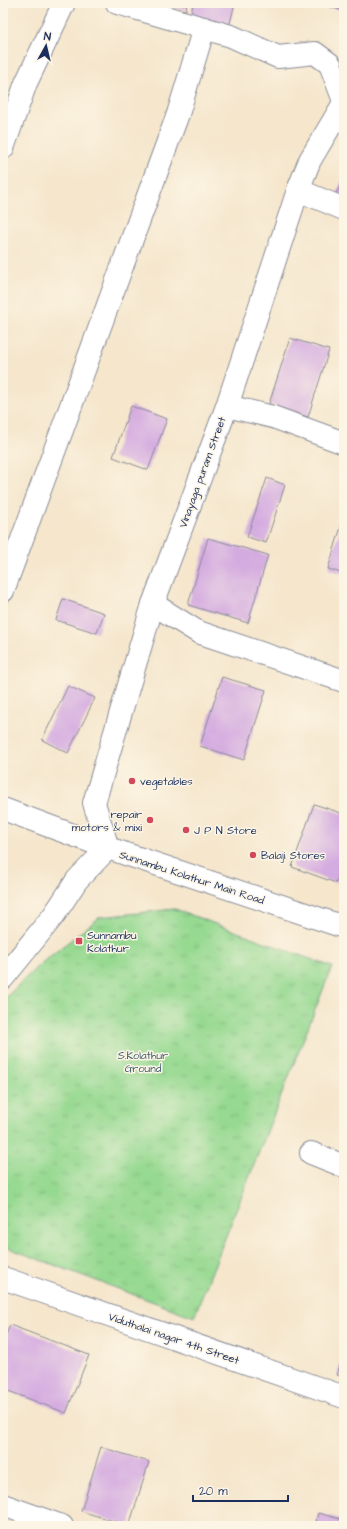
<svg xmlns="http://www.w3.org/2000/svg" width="347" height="1529" font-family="'Architects Daughter',sans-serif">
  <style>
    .grass { fill: url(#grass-tufts); stroke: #588478 }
    .building { fill: #d4abe0 }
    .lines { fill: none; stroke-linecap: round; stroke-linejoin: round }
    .minor-casing { stroke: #888a95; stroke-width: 24 }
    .minor { stroke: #fff; stroke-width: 22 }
    .poi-dot { fill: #d1495b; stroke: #fcf5e5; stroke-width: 1.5 }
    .labels { text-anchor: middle; stroke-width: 3; stroke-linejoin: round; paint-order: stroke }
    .street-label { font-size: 11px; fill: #1b2f5e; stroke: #fcf5e5 }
    .poi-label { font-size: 11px; fill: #1b2f5e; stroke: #fcf5e5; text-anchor: start }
    .park-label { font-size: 11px; fill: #3a5a6b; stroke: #fcf5e5 }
  </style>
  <defs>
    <pattern id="grass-tufts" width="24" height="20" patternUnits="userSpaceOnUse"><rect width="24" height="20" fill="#96d991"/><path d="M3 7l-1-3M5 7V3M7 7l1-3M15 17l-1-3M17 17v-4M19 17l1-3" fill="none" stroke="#81bb7f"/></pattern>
  </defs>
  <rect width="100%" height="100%" fill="#fcf5e5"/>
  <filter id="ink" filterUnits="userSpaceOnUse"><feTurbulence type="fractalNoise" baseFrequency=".025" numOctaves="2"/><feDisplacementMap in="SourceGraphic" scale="8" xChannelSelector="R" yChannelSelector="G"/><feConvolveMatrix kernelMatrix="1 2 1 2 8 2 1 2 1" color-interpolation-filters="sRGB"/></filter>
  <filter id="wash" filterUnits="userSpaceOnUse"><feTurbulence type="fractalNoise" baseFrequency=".012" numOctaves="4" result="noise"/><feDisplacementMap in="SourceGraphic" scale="16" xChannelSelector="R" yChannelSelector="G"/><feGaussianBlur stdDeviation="0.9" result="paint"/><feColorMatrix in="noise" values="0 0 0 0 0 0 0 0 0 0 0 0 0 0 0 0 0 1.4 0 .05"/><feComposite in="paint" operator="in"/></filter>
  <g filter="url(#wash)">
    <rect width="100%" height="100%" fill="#f5e6cc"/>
    <!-- grass -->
    <path class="grass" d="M175,909L332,967L194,1317L3,1246V1000L39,965L100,917Z"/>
    <g id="blocks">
      <!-- building -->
      <g class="building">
        <path d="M143,3H187L186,10Z"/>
        <path d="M193,3H235L229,27L191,15Z"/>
        <path d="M319,3H344V11L319,4Z"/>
        <path d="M344,177V197L336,194Z"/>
        <path d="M290,338L329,350L308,417L269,404Z"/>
        <path d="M131,406L167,419L148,470L113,457Z"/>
        <path d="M267,478L285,485L266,543L247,537Z"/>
        <path d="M344,517V574L328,569Z"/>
        <path d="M208,538L268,555L248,623L188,605Z"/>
        <path d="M63,599L104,613L97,633L56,620Z"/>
        <path d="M344,631V642L341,641Z"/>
        <path d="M222,677L266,690L244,760L200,746Z"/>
        <path d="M68,686L95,698L68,753L42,740Z"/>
        <path d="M314,804L344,814V859L336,883L292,867Z"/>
        <path d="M10,1325L89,1355L66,1413L3,1389V1342Z"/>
        <path d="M344,1352V1377L337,1375Z"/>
        <path d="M101,1447L149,1462L129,1526L81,1511Z"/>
        <path d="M318,1513L344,1520V1526H315Z"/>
      </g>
    </g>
  </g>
  <g filter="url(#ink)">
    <use href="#blocks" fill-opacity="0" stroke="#888a95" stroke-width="1"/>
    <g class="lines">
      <defs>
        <g id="minor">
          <path d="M117,3L231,36L278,57L315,53L330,64L344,101"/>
          <path d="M3,148L26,83L64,3"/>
          <path d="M298,190L344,209"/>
          <path d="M227,406L273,417L344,443"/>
          <path d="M3,591L178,114L204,28"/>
          <path d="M153,604L198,632L344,681"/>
          <path d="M3,809L108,848"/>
          <path d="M108,848L94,803L153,604L227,406L298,190L310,160L344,103"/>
          <path d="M3,978L54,915L77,880L108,848L344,927"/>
          <path d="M311,1153L344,1166"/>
          <path d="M3,1278L344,1397"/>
          <path d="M3,1505L62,1526"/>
        </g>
      </defs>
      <!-- minor casing -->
      <use href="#minor" class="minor-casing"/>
      <!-- minor -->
      <use href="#minor" class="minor"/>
    </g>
  </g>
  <!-- markers -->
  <g class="poi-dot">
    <circle cx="132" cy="781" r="4"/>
    <circle cx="150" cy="820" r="4"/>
    <circle cx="186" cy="830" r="4"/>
    <circle cx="253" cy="855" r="4"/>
    <rect x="75" y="937" width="8" height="8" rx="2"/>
  </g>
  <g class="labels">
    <!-- street labels -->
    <g class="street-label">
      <text transform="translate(202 472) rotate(-70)" y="4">Vinayaga puram Street</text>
      <text transform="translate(192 877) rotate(18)" y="4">Sunnambu Kolathur Main Road</text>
      <text transform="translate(174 1338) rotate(19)" y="4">Viduthalai nagar 4th Street</text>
    </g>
    <!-- poi labels -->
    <g class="poi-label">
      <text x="140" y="785">vegetables</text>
      <text x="142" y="818" text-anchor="end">repair<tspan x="142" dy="13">motors &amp; mixi</tspan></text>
      <text x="194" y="834">J P N Store</text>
      <text x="261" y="859">Balaji Stores</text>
      <text x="87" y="939">Sunnambu<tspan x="87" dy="13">Kolathur</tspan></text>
    </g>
    <!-- park labels -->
    <g class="park-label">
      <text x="143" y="1059">S.Kolathur<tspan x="143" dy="13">Ground</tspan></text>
    </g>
  </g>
  <!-- margin -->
  <rect width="347" height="1529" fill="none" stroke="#fcf5e5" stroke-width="16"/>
  <!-- north arrow -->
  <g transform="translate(46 46) rotate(8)" stroke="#fcf5e5" stroke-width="3" paint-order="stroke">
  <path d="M0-3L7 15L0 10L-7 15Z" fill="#1b2f5e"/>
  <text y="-6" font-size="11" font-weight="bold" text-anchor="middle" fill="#1b2f5e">N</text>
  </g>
  <!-- scale -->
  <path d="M193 1495v6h95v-6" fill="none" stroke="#1b2f5e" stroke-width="2"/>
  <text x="199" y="1495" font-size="12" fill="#1b2f5e" stroke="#fcf5e5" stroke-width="3" paint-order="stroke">20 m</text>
</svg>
